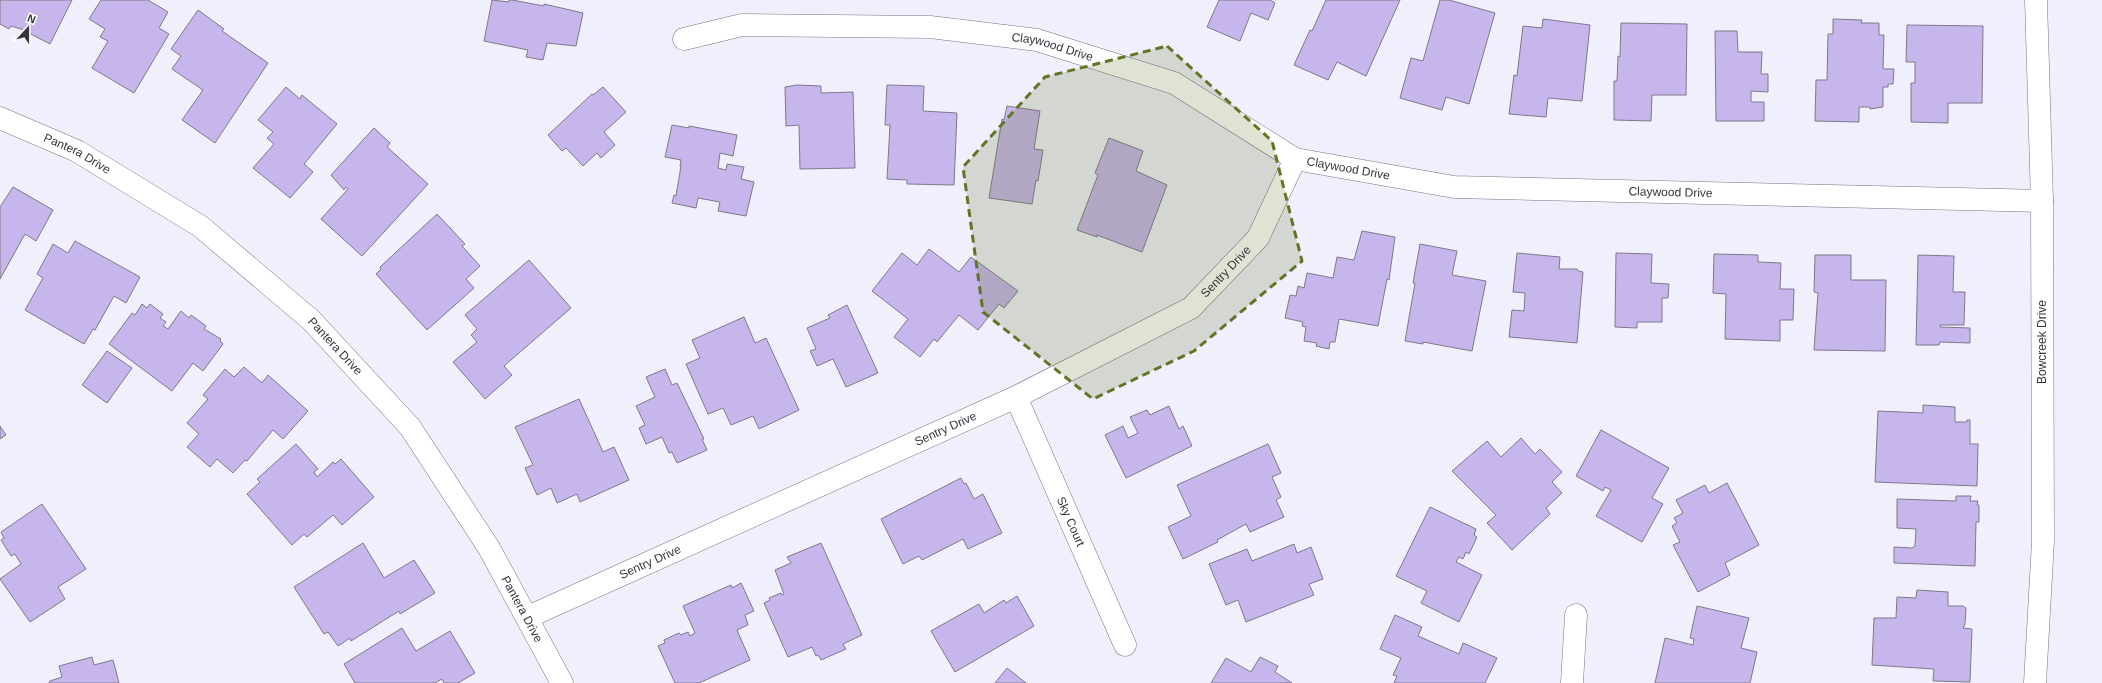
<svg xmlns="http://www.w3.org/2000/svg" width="2102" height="683" font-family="Helvetica,sans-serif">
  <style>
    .building { fill: #c7b6eb; stroke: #7e788c }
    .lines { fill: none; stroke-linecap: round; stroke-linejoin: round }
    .street-casing { stroke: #777287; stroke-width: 23 }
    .street { stroke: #fff; stroke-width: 22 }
    .marked { fill: #607526; fill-opacity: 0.2; stroke: #607526; stroke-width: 3; stroke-dasharray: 8 5; stroke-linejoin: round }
    .labels { text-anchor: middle; stroke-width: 3.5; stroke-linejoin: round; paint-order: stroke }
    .street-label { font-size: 12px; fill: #36343d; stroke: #fefefe }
  </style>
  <rect width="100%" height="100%" fill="#f2effd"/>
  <!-- building -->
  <g class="building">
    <path d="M0,0H72L50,44L21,29L11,26L9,29L0,24Z"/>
    <path d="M101,0H148L168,12L159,28L169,34L134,93L92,68L108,41L100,37L105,29L89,19Z"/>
    <path d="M492,0L509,2V0H512L544,6V4L583,13L576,46L547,43L543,60L526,57L528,50L484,41Z"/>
    <path d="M1219,0H1270L1275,3L1268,20L1251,13L1240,41L1207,27Z"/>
    <path d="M1326,0H1400L1366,76L1337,62L1328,80L1294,65L1310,30L1312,31Z"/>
    <path d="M1440,0H1449L1495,13L1469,104L1446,97L1442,110L1400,98L1411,58L1423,61Z"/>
    <path d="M198,10L224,29L222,31L268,63L215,143L182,120L203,90L172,69L181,56L171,49Z"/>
    <path d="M1543,19L1590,25L1582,101L1548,98L1546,117L1509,114L1514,75L1517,76L1523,26L1542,28Z"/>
    <path d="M1833,19L1862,20L1861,23H1879V35H1884L1883,69H1894L1893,84H1888V87H1883V107L1870,109V107H1859V122L1815,121L1816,80H1827L1828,34H1833Z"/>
    <path d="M1621,23L1687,24L1686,95H1652L1651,121L1614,120V81H1617L1618,56L1620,57Z"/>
    <path d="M1907,25L1983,26L1982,103H1948V123L1911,122V83H1915V62H1906Z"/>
    <path d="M1715,31H1737L1738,52H1762L1761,74H1768V92L1751,91V102H1764V121H1716Z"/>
    <path d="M797,85L821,86V93L853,92L855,168L800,169L799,125L786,126L785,87Z"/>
    <path d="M887,85L924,86L923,111L957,113L954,185L907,184V180L887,179L890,125H885Z"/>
    <path d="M286,87L300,99L302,95L337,124L304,164L313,172L290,198L253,168L274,144L267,138L273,132L258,120Z"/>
    <path d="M603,87L626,112L604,132L615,145L601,158L597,153L583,166L566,148L562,151L548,135L592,94L593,95Z"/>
    <path d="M1007,106L1040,111L1034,149L1043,150L1038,181L1036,180L1032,204L989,198L1002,119L1004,120Z"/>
    <path d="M672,125L689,128V126L737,135L733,156L720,153L718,168L726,170L727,164L744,167L741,179L754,182L746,216L718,211L720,202L698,198L696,208L672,203L674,195L676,196L681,166H680L681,160L665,157Z"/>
    <path d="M374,128L390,143L387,147L428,184L362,256L321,219L348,189L346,187L344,190L331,175Z"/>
    <path d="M1109,138L1143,151L1136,171L1167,185L1142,252L1097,235V237L1077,230L1098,175L1095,173Z"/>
    <path d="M13,187L53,210L36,241L25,234L0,279V207Z"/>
    <path d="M437,214L465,244L462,246L480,266L466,279L474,288L427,330L376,274L381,269L380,267Z"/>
    <path d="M1362,231L1395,237L1389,280L1387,279L1378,326L1339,319L1335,342H1330L1329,349L1316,346L1317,343L1304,341L1306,327L1302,326L1303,322L1285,318L1290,295L1296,296L1298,286L1304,288L1307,273L1333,278L1337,257L1354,260Z"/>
    <path d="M75,241L140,277L126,303L114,296L95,330L93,329L84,344L25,310L43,278L37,274L53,244L68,253Z"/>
    <path d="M1420,244L1457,251L1452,275L1486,281L1472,351L1423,342V344L1405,341L1415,283H1413Z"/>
    <path d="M929,249L959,272L971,257L1018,291L1004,308L999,304L978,330L959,315L937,342L934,339L920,357L894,337L908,319L872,291L902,253L917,265Z"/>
    <path d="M1517,253L1560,257L1559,269H1577L1578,271L1583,272L1577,343L1509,337L1512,310L1524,311L1525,293L1513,292Z"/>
    <path d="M1616,253L1652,254L1651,283L1669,284L1668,298H1662V322H1637V328L1615,327Z"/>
    <path d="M1714,254L1758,255V262L1781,263L1780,289H1794L1793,320H1780V341L1725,339L1726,294L1713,293Z"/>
    <path d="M1815,255H1851V280H1886L1885,351L1814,350L1818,293L1814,292Z"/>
    <path d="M1918,255L1954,256L1953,292H1965L1964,325H1940V327L1970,328V343L1940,342L1939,345H1916Z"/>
    <path d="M529,260L571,308L504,366L512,375L485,399L453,362L477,342L471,335L477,329L465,315Z"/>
    <path d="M142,304L147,308L150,304L163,314L160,318L166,322L163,326L168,329L181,311L189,318L191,315L206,326L204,329L221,339L220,341L223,344L203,371L193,363L172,391L109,344L132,313L135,315Z"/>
    <path d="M847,305L878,373L846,387L833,359L817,366L810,351L816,349L807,328L830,318L828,315Z"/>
    <path d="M744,317L755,343L766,338L799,410L759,429L753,416L731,425L723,408L708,414L686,364L700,358L692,340Z"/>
    <path d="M107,351L132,368L107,403L82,385Z"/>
    <path d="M244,367L262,383L268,375L308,411L283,439L273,430L247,461L245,460L233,473L217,459L210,467L187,447L199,434L187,423L208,399L203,395L225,369L234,377Z"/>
    <path d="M665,369L672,385L677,383L704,439H702L707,450L677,463L672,452L669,453L662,437L646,444L639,428L645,425L636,406L655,397L646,377Z"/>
    <path d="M579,399L603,452L614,447L629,480L580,502L577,494L557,503L551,488L537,495L525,468L533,465L515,427Z"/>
    <path d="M1923,405L1955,407V422H1967V420H1970V444H1978L1977,486L1875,482L1878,411L1923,413Z"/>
    <path d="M1169,406L1179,429L1183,426L1192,446L1126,478L1105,435L1123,426L1128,438L1138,433L1130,417L1147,410L1150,415Z"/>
    <path d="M0,426L6,435L0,439Z"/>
    <path d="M1601,430L1669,468L1652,498L1663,504L1642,542L1596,516L1611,490L1605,487L1603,491L1576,476Z"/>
    <path d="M1521,438L1535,454L1540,449L1562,472L1552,482L1562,493L1546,508L1550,514L1512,550L1487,523L1496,515L1452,471L1487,441L1501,457Z"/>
    <path d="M296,444L318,469L314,472L317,477L333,462L335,464L341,459L374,497L342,525L333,515L307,537L304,534L292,545L247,494L260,482L257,479Z"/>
    <path d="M1268,444L1281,473L1272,477L1281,497L1276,500L1284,517L1250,532L1246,524L1217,540L1218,542L1183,559L1168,527L1191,516L1177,485Z"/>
    <path d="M961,478L964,484L966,483L974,499L983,494L1002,533L968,549L963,539L922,560L919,556L903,564L881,519Z"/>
    <path d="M1727,483L1759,545L1725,563L1730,575L1698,592L1673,545L1680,542L1672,526L1677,523L1674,518L1683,513L1676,500L1705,485L1709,493Z"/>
    <path d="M1956,496H1971L1970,501H1978L1977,505H1979V522H1976L1975,566L1894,563V547L1912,548L1915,546L1916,529L1897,528V499L1956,501Z"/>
    <path d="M42,504L86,569L58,587L65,599L30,622L0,579L21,564L15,554L11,556L1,540L4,538L1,532Z"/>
    <path d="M1430,507L1476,529L1474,535L1477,537L1469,554L1466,552L1463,559L1459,557L1456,562L1482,575L1459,622L1421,603L1427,591L1396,576Z"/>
    <path d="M363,543L384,578L414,560L435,593L400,614L399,611L351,641L350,638L338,646L328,632L324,634L294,587Z"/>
    <path d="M821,543L862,635L843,644L846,649L821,660L818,655L816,656L812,647L788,657L764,603L770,600L769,598L781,593L782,595L784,594L775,570L791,563L787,557Z"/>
    <path d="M1294,544L1297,553L1311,547L1323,579L1309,584L1314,595L1246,622L1238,600L1226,605L1209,564L1247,549L1252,561Z"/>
    <path d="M741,583L754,611L745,615L748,625L737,630L750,660L699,683H675L658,646L665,643L664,640L679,633L681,635L688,632L690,636L695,633L683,606L731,585L732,588Z"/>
    <path d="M1917,590L1948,592V606H1963L1966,608L1965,624L1963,628L1972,629L1970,682L1933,681L1934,669L1872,665L1874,618H1896L1897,597L1916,598Z"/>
    <path d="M1017,596L1034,626L955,672L931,631L979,604L984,613L1004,600L1006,603Z"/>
    <path d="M1697,606L1749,618L1741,648L1757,652L1750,683H1655L1665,638L1693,645L1694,639L1690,638Z"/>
    <path d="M1395,615L1422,627L1418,636L1459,654L1463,643L1497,658L1485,683H1394L1397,676L1393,675L1401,658L1380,649Z"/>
    <path d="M402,628L416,651L450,631L475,673L458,683H444L442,679L435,683H355L344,664Z"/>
    <path d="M92,657L94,665L113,660L119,683H49L50,681L62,677L59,666Z"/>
    <path d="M1260,657L1278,666L1275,672L1292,683H1211L1226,658L1251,672Z"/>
    <path d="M1007,668L1026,683H995Z"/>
  </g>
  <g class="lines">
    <defs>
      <g id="street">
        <path id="s1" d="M684,39L742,25L930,27L1037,40L1174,83L1295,159L1454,187L2042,201"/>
        <path id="s2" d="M0,118L77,151L200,226L311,320L410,427L489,548L562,683"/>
        <path id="s3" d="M1016,397L1125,645"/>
        <path id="s4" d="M528,617L1016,397L1191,308L1258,238L1295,159"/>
        <path d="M1572,683L1576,615"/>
        <path d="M2035,683L2043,541L2042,201L2036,0"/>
      </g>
    </defs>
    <!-- street casing -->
    <use href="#street" class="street-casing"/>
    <!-- street -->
    <use href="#street" class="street"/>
  </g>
  <!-- marked area -->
  <path class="marked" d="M1167,46L1272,141L1302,261L1194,351L1093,399L983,312L963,167L1045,77Z"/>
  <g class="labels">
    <!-- street labels -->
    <g class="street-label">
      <text dy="4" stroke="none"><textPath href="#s1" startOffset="372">Claywood Drive</textPath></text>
      <text dy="4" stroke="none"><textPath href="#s2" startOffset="85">Pantera Drive</textPath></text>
      <text dy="4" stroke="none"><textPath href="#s1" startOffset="696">Claywood Drive</textPath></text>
      <text dy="4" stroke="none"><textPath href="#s1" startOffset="1020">Claywood Drive</textPath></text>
      <text dy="4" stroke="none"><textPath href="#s4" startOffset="782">Sentry Drive</textPath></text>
      <text transform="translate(2042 342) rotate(-90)" y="4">Bowcreek Drive</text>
      <text dy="4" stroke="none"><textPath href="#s2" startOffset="409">Pantera Drive</textPath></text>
      <text dy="4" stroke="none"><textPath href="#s4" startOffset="458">Sentry Drive</textPath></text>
      <text dy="4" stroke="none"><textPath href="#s3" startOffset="136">Sky Court</textPath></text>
      <text dy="4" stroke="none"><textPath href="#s4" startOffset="134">Sentry Drive</textPath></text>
      <text dy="4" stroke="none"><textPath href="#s2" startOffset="733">Pantera Drive</textPath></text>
    </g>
  </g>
  <!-- north arrow -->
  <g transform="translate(28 28) rotate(21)" stroke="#fefefe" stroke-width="3" paint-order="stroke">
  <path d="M0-3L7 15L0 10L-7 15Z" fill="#36343d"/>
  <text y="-6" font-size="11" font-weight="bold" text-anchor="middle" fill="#36343d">N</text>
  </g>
</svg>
